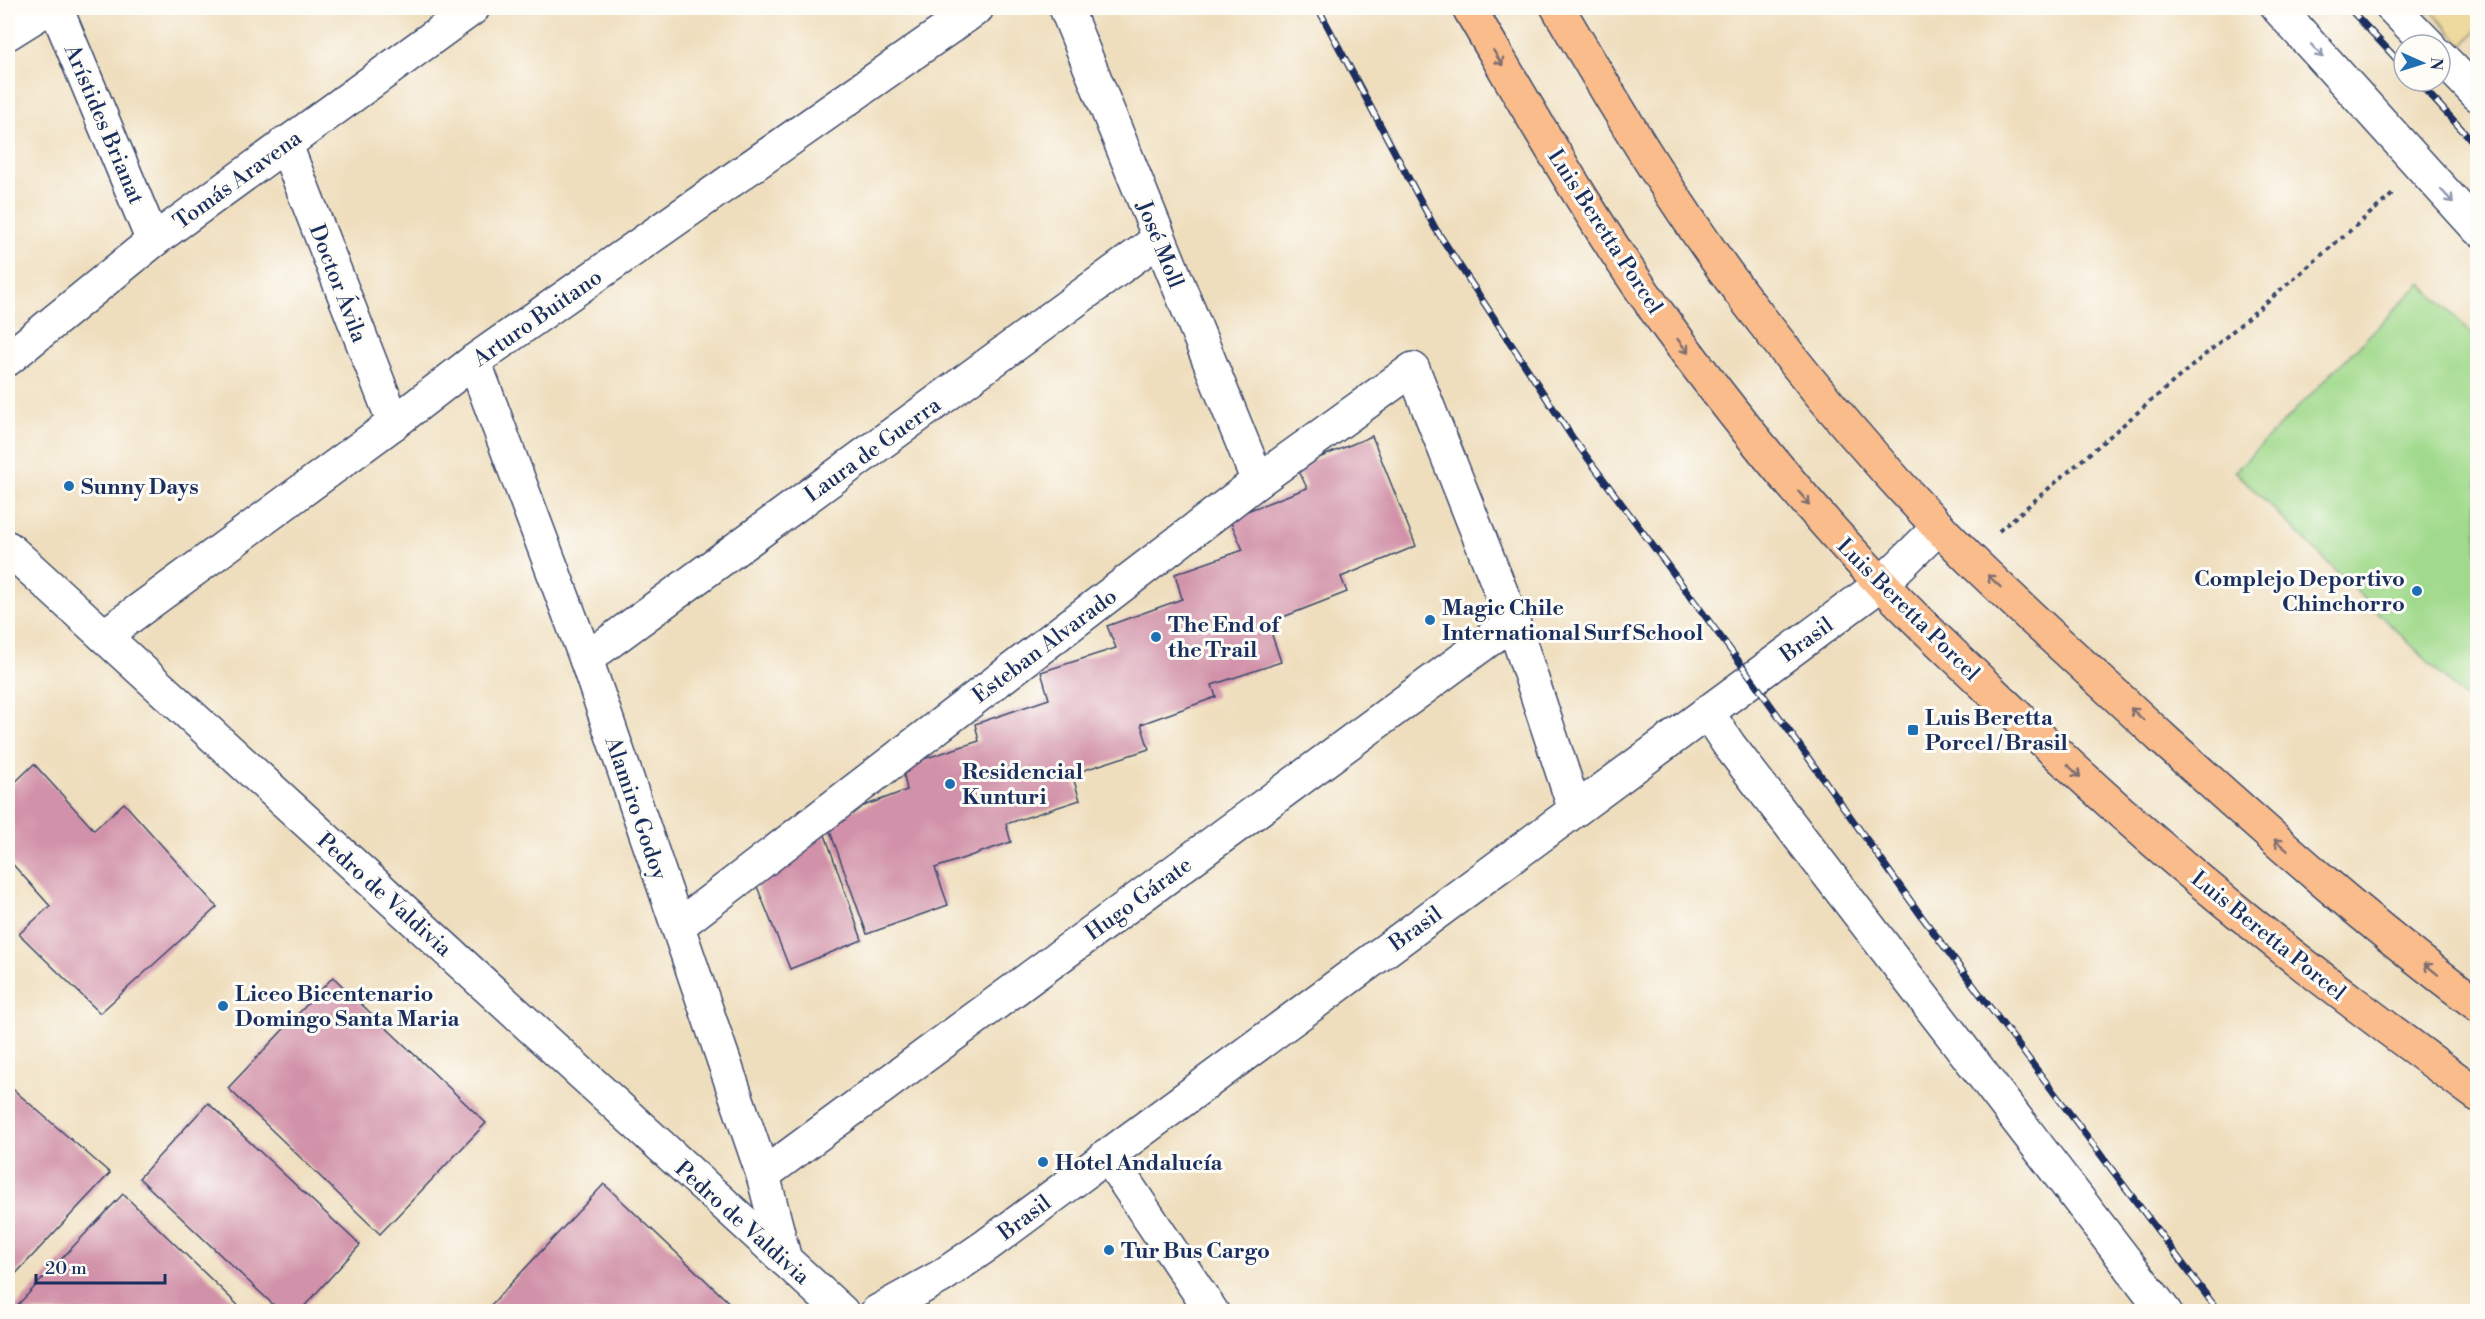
<svg xmlns="http://www.w3.org/2000/svg" width="2485" height="1319" font-family="'Libre Bodoni',serif">
  <style>
    .green { fill: #a1da8c; stroke: #5e8475; stroke-width: 1.5 }
    .sand { fill: #eeda9e; stroke: #84847e; stroke-width: 1.5 }
    .building { fill: #d191a8 }
    .lines { fill: none; stroke-linecap: round; stroke-linejoin: round }
    .minor-casing { stroke: #3b496c; stroke-width: 36 }
    .major-casing { stroke: #3b496c; stroke-width: 36 }
    .path { stroke: #3b496c; stroke-width: 4; stroke-dasharray: 4.5 4.5; stroke-linecap: butt }
    .minor { stroke: #fff; stroke-width: 33 }
    .major { stroke: #f9bc8a; stroke-width: 33 }
    .rail-casing { stroke: #1b2f5e; stroke-width: 7 }
    .rail { stroke: #fdfcf7; stroke-width: 4.5; stroke-dasharray: 14; stroke-linecap: butt }
    .oneway { stroke: #8d97ae }
    .oneway2 { stroke: #7f6e72 }
    .poi-dot { fill: #1f6fb2; stroke: #fdfcf7; stroke-width: 2 }
    .labels { text-anchor: middle; stroke-width: 6; stroke-linejoin: round; paint-order: stroke }
    .street-label { font-size: 22px; fill: #1b2f5e; stroke: #fdfcf7 }
    .poi-label { font-size: 22px; font-weight: bold; fill: #1b2f5e; stroke: #fdfcf7; text-anchor: start }
  </style>
  <rect width="100%" height="100%" fill="#fdfcf7"/>
  <filter id="ink" filterUnits="userSpaceOnUse"><feTurbulence type="fractalNoise" baseFrequency=".0167" numOctaves="2"/><feDisplacementMap in="SourceGraphic" scale="12" xChannelSelector="R" yChannelSelector="G"/><feConvolveMatrix kernelMatrix="1 2 1 2 8 2 1 2 1" color-interpolation-filters="sRGB"/></filter>
  <filter id="wash" filterUnits="userSpaceOnUse"><feTurbulence type="fractalNoise" baseFrequency=".008" numOctaves="4" result="noise"/><feDisplacementMap in="SourceGraphic" scale="24" xChannelSelector="R" yChannelSelector="G"/><feGaussianBlur stdDeviation="1.35" result="paint"/><feColorMatrix in="noise" values="0 0 0 0 0 0 0 0 0 0 0 0 0 0 0 0 0 1.4 0 .05"/><feComposite in="paint" operator="in"/></filter>
  <g filter="url(#wash)">
    <rect width="100%" height="100%" fill="#efdebd"/>
    <!-- green -->
    <path class="green" d="M2421,283L2477,339V710L2235,471Z"/>
    <!-- sand -->
    <path class="sand" d="M2429,8H2477V29L2463,46Z"/>
    <g id="blocks">
      <!-- building -->
      <g class="building">
        <path d="M1372,436L1416,546L1341,577L1347,592L1268,623L1281,662L1212,685L1216,697L1141,724L1149,749L1072,774L1080,800L1006,824L1011,842L935,868L948,905L867,934L826,820L907,790L902,766L979,741L975,724L1049,699L1041,672L1116,648L1107,626L1182,599L1175,574L1243,550L1229,518L1307,488L1297,467Z"/>
        <path d="M34,764L94,830L124,803L217,907L100,1013L19,934L50,906L8,859V789Z"/>
        <path d="M823,829L862,940L790,969L756,884Z"/>
        <path d="M333,977L486,1123L380,1234L228,1088Z"/>
        <path d="M8,1085L110,1173L8,1282Z"/>
        <path d="M208,1103L360,1245L299,1312H281L139,1178Z"/>
        <path d="M604,1184L739,1312H494L489,1307Z"/>
        <path d="M123,1194L245,1312H11Z"/>
      </g>
    </g>
  </g>
  <g filter="url(#ink)">
    <use href="#blocks" fill-opacity="0" stroke="#3b496c" stroke-width="1.5"/>
    <g class="lines">
      <defs>
        <g id="minor">
          <path d="M56,8L153,241"/>
          <path d="M1066,8L1258,481"/>
          <path d="M2278,8L2478,229"/>
          <path d="M2393,8L2429,45"/>
          <path d="M8,33L48,8"/>
          <path d="M2440,56L2478,95"/>
          <path d="M285,143L394,423"/>
          <path d="M8,359L153,241L473,8"/>
          <path d="M474,361L586,659L763,1175L785,1260"/>
          <path d="M8,548L842,1312"/>
          <path d="M104,636L394,423L474,361L977,8"/>
          <path d="M586,659L1159,239"/>
          <path d="M1707,712L1729,745L2165,1312"/>
          <path d="M678,926L1258,481L1413,369L1513,622L1575,810"/>
          <path d="M1107,1155L1212,1312"/>
          <path d="M763,1175L1513,622"/>
          <path d="M877,1312L942,1276L987,1245L1881,584L1939,527"/>
        </g>
        <g id="major">
          <path d="M1469,8C1532,115 1594,226 1668,327C1733,415 1803,502 1879,581C1915,620 1954,655 1992,692C2073,770 2156,846 2244,917C2320,979 2399,1037 2478,1095"/>
          <path d="M1558,8C1620,114 1684,221 1760,318C1824,401 1893,482 1967,556C2031,619 2098,678 2163,739C2265,831 2367,923 2478,1005"/>
        </g>
      </defs>
      <!-- minor casing -->
      <use href="#minor" class="minor-casing"/>
      <!-- major casing -->
      <use href="#major" class="major-casing"/>
      <!-- path -->
      <path class="path" d="M1999,531L2394,193"/>
      <!-- minor -->
      <use href="#minor" class="minor"/>
      <!-- major -->
      <use href="#major" class="major"/>
      <defs>
        <g id="rail">
          <path d="M1318,8L1435,228L1572,437L1752,679L1922,917L2219,1312"/>
          <path d="M2349,8L2404,67"/>
          <path d="M2417,81L2478,147"/>
        </g>
      </defs>
      <!-- rail casing -->
      <use href="#rail" class="rail-casing"/>
      <!-- rail -->
      <use href="#rail" class="rail"/>
    </g>
    <!-- one-way arrows -->
    <defs><path id="oneway-shaft" d="M-6 0H5M1.5-3L5.5 0L1.5 3" fill="none" stroke-width="1.6" stroke-linecap="round" stroke-linejoin="round" transform="scale(1.5)"/></defs>
    <g class="oneway">
      <use href="#oneway-shaft" transform="translate(2317 51) rotate(48)"/>
      <use href="#oneway-shaft" transform="translate(2447 196) rotate(47)"/>
    </g>
    <g class="oneway2">
      <use href="#oneway-shaft" transform="translate(1498 58) rotate(59)"/>
      <use href="#oneway-shaft" transform="translate(1683 346) rotate(52)"/>
      <use href="#oneway-shaft" transform="translate(1804 498) rotate(50)"/>
      <use href="#oneway-shaft" transform="translate(1994 581) rotate(-137)"/>
      <use href="#oneway-shaft" transform="translate(2137 714) rotate(-137)"/>
      <use href="#oneway-shaft" transform="translate(2074 771) rotate(44)"/>
      <use href="#oneway-shaft" transform="translate(2281 845) rotate(-139)"/>
      <use href="#oneway-shaft" transform="translate(2431 969) rotate(-141)"/>
    </g>
  </g>
  <!-- markers -->
  <g class="poi-dot">
    <circle cx="69" cy="486" r="6"/>
    <circle cx="2417" cy="591" r="6"/>
    <circle cx="1430" cy="620" r="6"/>
    <circle cx="1156" cy="637" r="6"/>
    <rect x="1907" y="724" width="12" height="12" rx="3"/>
    <circle cx="950" cy="784" r="6"/>
    <circle cx="223" cy="1006" r="6"/>
    <circle cx="1043" cy="1162" r="6"/>
    <circle cx="1109" cy="1250" r="6"/>
  </g>
  <g class="labels">
    <!-- street labels -->
    <g class="street-label">
      <text transform="translate(105 124) rotate(67)" y="8">Arístides Brianat</text>
      <text transform="translate(237 179) rotate(-36)" y="8">Tomás Aravena</text>
      <text transform="translate(1606 231) rotate(57)" y="8">Luis Beretta Porcel</text>
      <text transform="translate(1161 244) rotate(68)" y="8">José Moll</text>
      <text transform="translate(339 283) rotate(69)" y="8">Doctor Ávila</text>
      <text transform="translate(537 317) rotate(-35)" y="8">Arturo Buitano</text>
      <text transform="translate(872 449) rotate(-36)" y="8">Laura de Guerra</text>
      <text transform="translate(1909 609) rotate(45)" y="8">Luis Beretta Porcel</text>
      <text transform="translate(1806 639) rotate(-36)" y="8">Brasil</text>
      <text transform="translate(1044 645) rotate(-37)" y="8">Esteban Alvarado</text>
      <text transform="translate(637 808) rotate(71)" y="8">Alamiro Godoy</text>
      <text transform="translate(385 894) rotate(42)" y="8">Pedro de Valdivia</text>
      <text transform="translate(1138 898) rotate(-36)" y="8">Hugo Gárate</text>
      <text transform="translate(1415 928) rotate(-36)" y="8">Brasil</text>
      <text transform="translate(2269 935) rotate(39)" y="8">Luis Beretta Porcel</text>
      <text transform="translate(1024 1217) rotate(-37)" y="8">Brasil</text>
      <text transform="translate(743 1222) rotate(42)" y="8">Pedro de Valdivia</text>
    </g>
    <!-- poi labels -->
    <g class="poi-label">
      <text x="81" y="494">Sunny Days</text>
      <text x="2405" y="586" text-anchor="end">Complejo Deportivo<tspan x="2405" dy="25">Chinchorro</tspan></text>
      <text x="1442" y="615">Magic Chile<tspan x="1442" dy="25">International Surf School</tspan></text>
      <text x="1168" y="632">The End of<tspan x="1168" dy="25">the Trail</tspan></text>
      <text x="1925" y="725">Luis Beretta<tspan x="1925" dy="25">Porcel / Brasil</tspan></text>
      <text x="962" y="779">Residencial<tspan x="962" dy="25">Kunturi</tspan></text>
      <text x="235" y="1001">Liceo Bicentenario<tspan x="235" dy="25">Domingo Santa Maria</tspan></text>
      <text x="1055" y="1170">Hotel Andalucía</text>
      <text x="1121" y="1258">Tur Bus Cargo</text>
    </g>
  </g>
  <!-- margin -->
  <rect width="2485" height="1319" fill="none" stroke="#fdfcf7" stroke-width="30"/>
  <!-- north arrow -->
  <g transform="translate(2422 63) rotate(93)"><circle r="28" fill="#fdfcf7" stroke="#a3aaba" stroke-width="1.5"/>
  <path d="M0-4.5L10 22L0 15L-10 22Z" fill="#1f6fb2"/>
  <text y="-9" font-size="16" font-weight="bold" text-anchor="middle" fill="#1b2f5e">N</text>
  </g>
  <!-- scale -->
  <path d="M36 1274v9h129v-9" fill="none" stroke="#1b2f5e" stroke-width="3"/>
  <text x="45" y="1274" font-size="18" fill="#1b2f5e" stroke="#fdfcf7" stroke-width="4.5" paint-order="stroke">20 m</text>
</svg>
